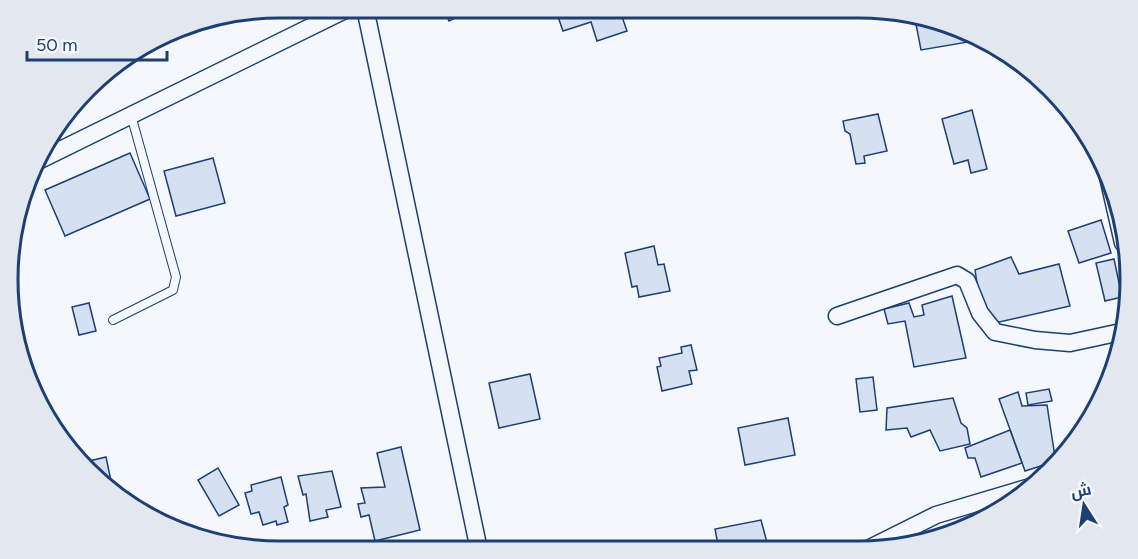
<svg xmlns="http://www.w3.org/2000/svg" width="1138" height="559" font-family="Figtree,Cairo,sans-serif">
  <style>
    .building { fill: #d5e0f0; stroke: #1d3f73; stroke-width: 1.5 }
    .lines { fill: none; stroke-linecap: round; stroke-linejoin: round }
    .service-casing { stroke: #1d3f73; stroke-width: 10 }
    .minor-casing { stroke: #1d3f73; stroke-width: 19 }
    .service { stroke: #f4f7fb; stroke-width: 8 }
    .minor { stroke: #f4f7fb; stroke-width: 16 }
    .rim { fill: none; stroke: #1d3f73; stroke-width: 3 }
  </style>
  <rect width="100%" height="100%" fill="#f4f7fb"/>
  <!-- building -->
  <g class="building">
    <path d="M443,8H475L449,21Z"/>
    <path d="M555,8H619L627,31L597,41L591,22L563,31Z"/>
    <path d="M915,19L973,34L974,41L921,50Z"/>
    <path d="M972,110L987,169L971,173L968,160L954,164L942,119Z"/>
    <path d="M878,114L887,151L864,156L865,163L856,164L850,134L845,131L843,121Z"/>
    <path d="M130,153L150,199L65,236L45,190Z"/>
    <path d="M213,158L225,203L176,216L164,171Z"/>
    <path d="M1101,220L1111,253L1079,263L1068,231Z"/>
    <path d="M654,246L658,265L664,264L670,291L639,297L637,286L632,287L625,253Z"/>
    <path d="M1011,257L1019,274L1059,264L1070,306L995,323L979,296L975,270Z"/>
    <path d="M1114,259L1122,297L1105,301L1096,263Z"/>
    <path d="M952,296L966,358L914,367L905,321L888,324L884,309L909,303L914,317L924,315L922,305Z"/>
    <path d="M89,303L96,331L79,335L72,307Z"/>
    <path d="M691,345L697,370L689,371L692,384L662,391L657,367L661,366L659,358L682,353L681,347Z"/>
    <path d="M530,374L540,419L499,428L489,383Z"/>
    <path d="M873,377L877,410L860,412L856,379Z"/>
    <path d="M1049,389L1052,401L1028,405L1026,393Z"/>
    <path d="M1018,392L1022,406L1047,405L1055,457L1050,463L1025,471L999,399Z"/>
    <path d="M953,398L961,423L967,428L970,444L940,451L930,430L911,437L907,428L886,430L887,408Z"/>
    <path d="M788,418L795,455L745,465L738,428Z"/>
    <path d="M1010,430L1022,463L981,477L975,458H968L965,448Z"/>
    <path d="M401,447L420,530L375,541L369,515L361,517L358,504L365,503L361,488L385,487L377,453Z"/>
    <path d="M106,457L111,481L103,483L87,472L81,463Z"/>
    <path d="M218,468L239,505L219,516L198,480Z"/>
    <path d="M332,471L341,507L326,510L328,517L310,521L306,494L303,495L298,476Z"/>
    <path d="M281,477L288,505L284,507L288,522L277,525L276,521L263,525L259,512L251,514L245,493L252,491L251,485Z"/>
    <path d="M761,520L769,550H719L715,529Z"/>
  </g>
  <g class="lines">
    <defs>
      <path id="service" d="M113,320L173,290L176,277L131,115"/>
      <g id="minor">
        <path d="M365,8L479,550"/>
        <path d="M40,160L349,8"/>
        <path d="M1108,177L1123,243"/>
        <path d="M837,316L957,275L967,281L980,313L995,332L1035,340L1070,343L1121,332"/>
        <path d="M868,549L936,515L1030,487"/>
      </g>
    </defs>
    <!-- service casing -->
    <use href="#service" class="service-casing"/>
    <!-- minor casing -->
    <use href="#minor" class="minor-casing"/>
    <!-- service -->
    <use href="#service" class="service"/>
    <!-- minor -->
    <use href="#minor" class="minor"/>
  </g>
  <!-- crop -->
  <path d="M0 0H1138V559H0ZM279 18H859A261 261 0 0 1 1120 279V280A261 261 0 0 1 859 541H279A261 261 0 0 1 18 280V279A261 261 0 0 1 279 18Z" fill="#e3e8f0" fill-rule="evenodd"/>
  <path class="rim" d="M279 18H859A261 261 0 0 1 1120 279V280A261 261 0 0 1 859 541H279A261 261 0 0 1 18 280V279A261 261 0 0 1 279 18Z"/>
  <!-- north arrow -->
  <g transform="translate(1084 505) rotate(348)" stroke="#f4f7fb" stroke-width="4.5" paint-order="stroke">
  <path d="M0-4.5L10 22L0 15L-10 22Z" fill="#1d3f73"/>
  <text y="-9" font-size="16" font-weight="bold" text-anchor="middle" fill="#1d3f73">ش</text>
  </g>
  <!-- scale -->
  <path d="M27 51v9h140v-9" fill="none" stroke="#1d3f73" stroke-width="3"/>
  <text x="36" y="51" font-size="18" fill="#1d3f73" stroke="#f4f7fb" stroke-width="4.5" paint-order="stroke">50 m</text>
</svg>
